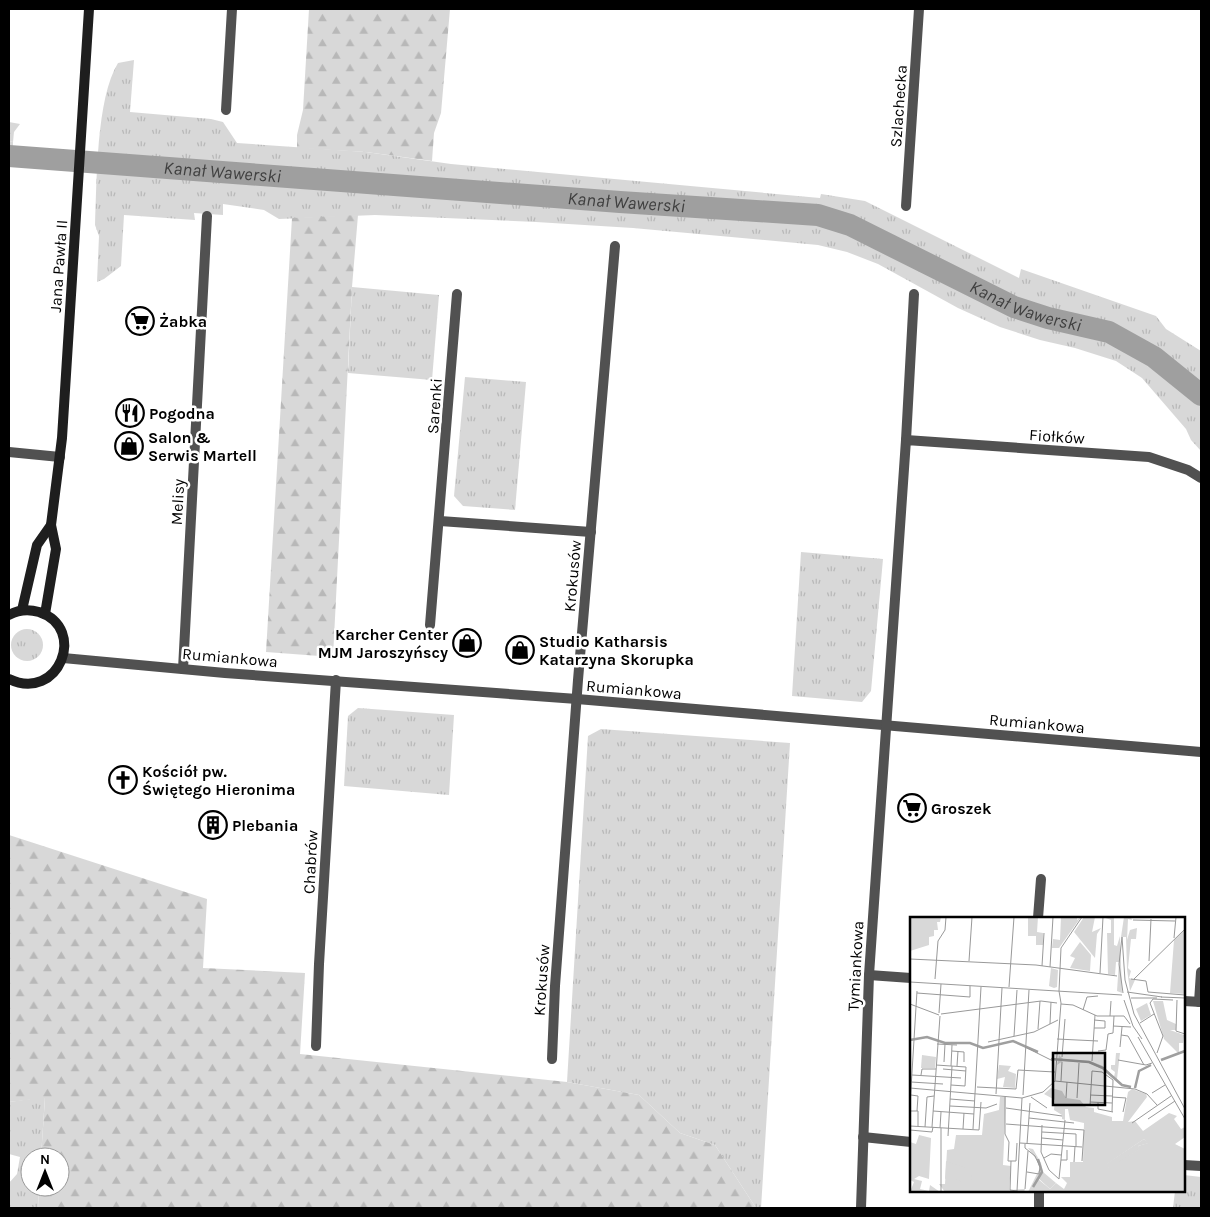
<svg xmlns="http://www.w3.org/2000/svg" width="1210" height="1217" font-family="Karla,sans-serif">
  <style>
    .grass { fill: url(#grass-tufts) }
    .forest { fill: url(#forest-firs) }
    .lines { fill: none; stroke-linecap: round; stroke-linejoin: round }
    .canal { stroke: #9f9f9f; stroke-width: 22 }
    .street { stroke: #515151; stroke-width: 10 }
    .secondary { stroke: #1e1e1e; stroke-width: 10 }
    .labels { text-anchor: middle; stroke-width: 5; stroke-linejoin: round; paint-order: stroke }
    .street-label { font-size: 16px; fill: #000; stroke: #fff }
    .poi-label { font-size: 16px; font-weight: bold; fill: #000; stroke: #fff; text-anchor: start }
    .water-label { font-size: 18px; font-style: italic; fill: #404040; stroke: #fff }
    .inset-river { fill: none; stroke: #9f9f9f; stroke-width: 2.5 }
    .inset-road { fill: none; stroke: #999; stroke-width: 1 }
    .view { fill: #000; fill-opacity: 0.15; stroke: #000; stroke-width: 2.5 }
    .inset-edge { fill: none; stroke: #000; stroke-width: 2.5 }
  </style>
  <defs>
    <pattern id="grass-tufts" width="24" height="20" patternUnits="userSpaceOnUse" patternTransform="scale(1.25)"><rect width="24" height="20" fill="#d8d8d8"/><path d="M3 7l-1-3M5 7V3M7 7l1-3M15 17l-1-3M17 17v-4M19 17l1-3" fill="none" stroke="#b8b8b8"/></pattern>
    <pattern id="forest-firs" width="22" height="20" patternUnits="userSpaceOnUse" patternTransform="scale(1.25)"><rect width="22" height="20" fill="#d8d8d8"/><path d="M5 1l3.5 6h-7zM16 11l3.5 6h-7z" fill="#b8b8b8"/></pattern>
  </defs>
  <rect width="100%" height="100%" fill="#fff"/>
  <!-- grass -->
  <g class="grass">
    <path d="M134,60L130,112L211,119L223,122L237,143L366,152L451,164L820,198L821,194L865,201L1019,278L1021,269L1156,316L1166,329L1201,351V451L1191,440L1186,429L1142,378L1116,361L1075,348L1040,340L1000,327L958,308L878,264L847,252L818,245L633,228L536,222L375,215L279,219L264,210L223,204V215L194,213L195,220L124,215L121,266L104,279L97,282L99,236L95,225C97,181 96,99 118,63Z"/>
    <path d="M9,141L13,142V166L9,165Z"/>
    <path d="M352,287L439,295L432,380L348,373Z"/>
    <path d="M465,377L526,382L515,510L463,506L454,496Z"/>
    <path d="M801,552L883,559L871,691L862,702L792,696Z"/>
    <circle cx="27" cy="645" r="16"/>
    <path d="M358,708L454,715L449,795L344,786L348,716Z"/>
    <path d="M601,729L790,743L761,1208H756L715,1145L680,1133L639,1095L567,1082L588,736Z"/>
    <path d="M45,1097L41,1157H30V1187H39L38,1208H9V1183L17,1174L20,1157L9,1154V1102Z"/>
    <path d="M1184,1175L1201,1177V1208H1173L1175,1191H1184Z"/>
  </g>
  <!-- forest -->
  <g class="forest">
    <path d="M309,9H450L441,113L434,133L432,161L366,152L297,148V135L303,110Z"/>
    <path d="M9,122L20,124L14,132L13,142L9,141Z"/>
    <path d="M358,215L352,287L333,657L266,652L292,218Z"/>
    <path d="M9,835L207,899L203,968L305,973L300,1054L567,1082L639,1095L680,1133L715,1145L756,1208H38L39,1187H60V1157H41L45,1098L9,1102Z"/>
  </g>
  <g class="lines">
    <!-- canal -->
    <path class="canal" id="s1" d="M9,156L620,202L818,215L850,225L1014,307L1048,318L1109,332L1154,357L1201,395"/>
    <!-- street -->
    <g class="street">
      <path d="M226,110L232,9"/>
      <path d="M906,206L919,9"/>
      <path d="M906,440L914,294"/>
      <path d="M9,452L60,457"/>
      <path d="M440,521L591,532"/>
      <path d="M430,625L457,294"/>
      <path d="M63,658L225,673L577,699L1201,752"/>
      <path d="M183,669L207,216"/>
      <path d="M1038,918L1041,879"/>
      <path d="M869,975L911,978"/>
      <path d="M1184,1001L1201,1002"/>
      <path d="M1199,1002L1201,972"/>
      <path d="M316,1046L319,964L336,680"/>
      <path d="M552,1059L555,986L578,680L615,246"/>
      <path d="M863,1137L911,1142"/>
      <path d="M1184,1165L1201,1166"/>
      <path d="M861,1208L869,975L906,440L1149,457L1188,470L1201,478"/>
      <path d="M1039,1208V1191"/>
    </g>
    <!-- secondary -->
    <g class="secondary">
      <path d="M22,610L37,545L51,525"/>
      <path d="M45,614L56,549L51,525L62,438L89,9"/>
      <path d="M9,615C18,610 29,609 39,612C88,628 59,703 9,679"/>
    </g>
  </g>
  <!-- icons -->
  <defs>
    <symbol id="supermarket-ring" viewBox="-11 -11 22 22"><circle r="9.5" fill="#fff" stroke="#000" stroke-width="1.5"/><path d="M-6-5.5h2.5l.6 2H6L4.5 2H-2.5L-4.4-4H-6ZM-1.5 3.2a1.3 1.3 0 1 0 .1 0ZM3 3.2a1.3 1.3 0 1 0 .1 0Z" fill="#000"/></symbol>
    <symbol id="restaurant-ring" viewBox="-11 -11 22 22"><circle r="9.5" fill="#fff" stroke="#000" stroke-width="1.5"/><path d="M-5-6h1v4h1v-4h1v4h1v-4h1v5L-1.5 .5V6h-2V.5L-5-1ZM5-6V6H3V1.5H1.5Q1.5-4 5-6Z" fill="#000"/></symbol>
    <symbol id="shop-ring" viewBox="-11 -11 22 22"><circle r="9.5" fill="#fff" stroke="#000" stroke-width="1.5"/><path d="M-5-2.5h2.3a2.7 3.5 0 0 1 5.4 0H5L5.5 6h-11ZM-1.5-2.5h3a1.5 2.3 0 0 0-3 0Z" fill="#000"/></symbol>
    <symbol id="church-ring" viewBox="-11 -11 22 22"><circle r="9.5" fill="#fff" stroke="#000" stroke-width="1.5"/><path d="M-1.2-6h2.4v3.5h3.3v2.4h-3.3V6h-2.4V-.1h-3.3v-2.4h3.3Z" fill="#000"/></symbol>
    <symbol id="building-ring" viewBox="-11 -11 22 22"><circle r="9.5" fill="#fff" stroke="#000" stroke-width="1.5"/><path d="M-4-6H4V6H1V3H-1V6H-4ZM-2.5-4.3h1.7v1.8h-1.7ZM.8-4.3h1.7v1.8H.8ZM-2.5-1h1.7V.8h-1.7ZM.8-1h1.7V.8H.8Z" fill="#000"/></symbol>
  </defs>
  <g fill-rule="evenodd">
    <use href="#supermarket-ring" x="124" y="305" width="32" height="32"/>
    <use href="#restaurant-ring" x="114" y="397" width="32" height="32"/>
    <use href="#shop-ring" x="113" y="430" width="32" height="32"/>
    <use href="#shop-ring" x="451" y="627" width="32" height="32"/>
    <use href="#shop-ring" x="504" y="634" width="32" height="32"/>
    <use href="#church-ring" x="107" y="764" width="32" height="32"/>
    <use href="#supermarket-ring" x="896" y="792" width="32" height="32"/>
    <use href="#building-ring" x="197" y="809" width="32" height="32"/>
  </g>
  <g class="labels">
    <!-- street labels -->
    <g class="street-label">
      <text transform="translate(898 106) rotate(-86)" y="6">Szlachecka</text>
      <text transform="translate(58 266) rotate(-86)" y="6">Jana Pawła II</text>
      <text transform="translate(434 406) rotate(-86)" y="6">Sarenki</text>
      <text transform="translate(1057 436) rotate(4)" y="6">Fiołków</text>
      <text transform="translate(177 502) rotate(-87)" y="6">Melisy</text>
      <text transform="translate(572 576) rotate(-85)" y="6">Krokusów</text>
      <text transform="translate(230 657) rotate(5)" y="6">Rumiankowa</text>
      <text transform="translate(634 689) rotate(5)" y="6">Rumiankowa</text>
      <text transform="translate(1037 723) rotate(5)" y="6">Rumiankowa</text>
      <text transform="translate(310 862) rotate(-87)" y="6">Chabrów</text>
      <text transform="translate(855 966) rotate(-87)" y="6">Tymiankowa</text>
      <text transform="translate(541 980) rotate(-86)" y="6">Krokusów</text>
    </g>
    <!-- poi labels -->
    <g class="poi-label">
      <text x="159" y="327">Żabka</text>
      <text x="149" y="419">Pogodna</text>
      <text x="148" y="443">Salon &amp;<tspan x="148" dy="18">Serwis Martell</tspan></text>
      <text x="448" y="640" text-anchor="end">Karcher Center<tspan x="448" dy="18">MJM Jaroszyńscy</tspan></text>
      <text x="539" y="647">Studio Katharsis<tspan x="539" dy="18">Katarzyna Skorupka</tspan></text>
      <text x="142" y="777">Kościół pw.<tspan x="142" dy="18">Świętego Hieronima</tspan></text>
      <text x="931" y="814">Groszek</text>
      <text x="232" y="831">Plebania</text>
    </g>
    <!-- water labels -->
    <g class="water-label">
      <text dy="6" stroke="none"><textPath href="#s1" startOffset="214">Kanał Wawerski</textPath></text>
      <text dy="6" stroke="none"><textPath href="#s1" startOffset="619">Kanał Wawerski</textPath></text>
      <text dy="6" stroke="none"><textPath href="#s1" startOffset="1039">Kanał Wawerski</textPath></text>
    </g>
  </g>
  <!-- overview -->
  <g transform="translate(910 917)">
    <rect width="275" height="275" fill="#fff"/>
    <path d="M118,0H128L127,15L133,16V28H126V19H118ZM193,0H204V28L207,29L210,19L212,76L207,74L209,45H206L205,58L198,57L197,16H201V3ZM214,0H221L222,3L218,2L217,23L220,13L227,11L226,22H221L218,51L221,54L219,61L225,63L220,74L217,52L216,20H211ZM275,12V77L260,76L264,23ZM206,136H210L207,162L210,168L192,152L179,146L153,144L147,148L149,138L153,142L180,144L193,149L204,160L205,155L201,152V148H205ZM12,138L26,140L25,151H11ZM234,222L239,226L228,229L230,232L199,252L196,247Z" fill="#d8d8d8"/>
    <path d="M0,0H31L30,5H27L28,13H24V19L19,20V28L0,34ZM151,0H167V3L171,0L149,31H142L143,22L150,23ZM174,0H185L182,15L191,11L187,17L185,41L164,15ZM170,25L181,38L180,54L160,51L165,41L160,39ZM141,51L148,53L147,70L144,71L139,69ZM243,84H253L257,103L266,107V113H260L274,118L273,126H269V137L254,122ZM237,86L241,98L231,104L226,92ZM89,148L101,149L98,154L106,157L105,171L93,170L95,160L87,162ZM141,171L152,174L156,181L170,183L176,190L184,191V195L202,200V204H213L218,175L222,172L236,177L237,180L218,205L225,204L233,214L259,196L267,199L264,202L271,212L275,210V220L265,227L275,232V275H118L131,249L118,231L123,232L131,246L133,255L128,262L140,272L146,266L154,272L157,266L151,260H160V245H173L174,206L160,203L158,192H155V203L152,202V198L144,193L145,183L134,177ZM234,222L238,226L228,229L229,232L199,251L197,247ZM90,180H96L93,248L101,249L99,273L115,272L114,275H35L29,267H35L37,233L44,232L46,218H72L74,197L89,193ZM9,218L21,221L19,262L9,259L4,262L12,264L10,272L19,274L20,268L30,275H0L4,265L0,263V225L6,227Z" fill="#d8d8d8" fill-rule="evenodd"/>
    <path d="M36,244L56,251L62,258L61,263L55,267L42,260L35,262Z" fill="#d8d8d8"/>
    <path d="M133,255L146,266L140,272L128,261Z" fill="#d8d8d8"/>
    <path class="inset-river" d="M0,123L17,120L35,126H60L73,131L103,124L128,135M141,142L179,145L193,151L212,168L221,170M251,143L275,134M225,171L229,154L241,148M123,270L132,255L128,242"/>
    <path class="inset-road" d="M223,3L265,4M264,21L266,0M0,42L126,48L207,59M59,44L62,0M239,44L241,2M132,49L134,16M140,50L143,0M190,56L193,0M25,62L28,24L35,13L36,0M221,62L236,64L238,75L275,78M224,62L275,12M0,65L212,78M99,70L104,0M149,74L151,31L172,0M217,75L252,80M7,76L60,80V69M213,76L209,47L212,20L215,63L224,97L275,192M251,80L275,81M221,81H247M214,83L223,109L232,122M267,83L266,114L275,117M0,87L29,98M151,87L163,88L187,99H214L220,107M173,93L177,80L188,79M29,96L31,67M31,97L131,84L147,86M200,99L201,84M230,106L244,97M140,107L141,85M203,109L221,110M184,111H195V104L184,103M128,112L130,84M211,118L218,119L234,148M104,119L107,73M228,120L275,202M147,122L188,124M78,125L124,115L148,103M27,127L47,128M115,130L143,144M210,130L212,110M42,134L54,135V145M188,134L196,133L198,117L203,116L204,99M247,136L253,119L240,86L243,82L263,83M152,140L155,102M208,143L236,148L242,146M182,144L185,98M34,145L35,127M26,148L56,150L55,169L41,168M41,149L42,128M47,149L48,134M33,152L56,154M2,158L51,161M11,158L12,152H26M145,164L225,172L237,177L247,188M151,164L152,145M1,165L33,167M67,170L86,171M0,171L112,181L133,175L145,164L151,86L149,74M86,171L106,172L108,153L145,155M242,176L255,168M86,177L92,71M1,178L8,179L7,194M113,178L119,73M180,178L202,179M95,180V217L99,225M121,180L137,191M202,180L216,181L213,195M156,181L157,165M167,181L169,146M40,182L65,184M180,185L202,186M188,185V192L203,195M0,188L7,74M40,189L76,191L87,187M180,189L182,154L192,155L203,163L202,195M96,191L152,199M0,194H8V209M23,194L64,197M119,201L164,206M238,202L265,184M222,206L261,179M96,207L174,213L172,244M132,208L131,235L139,253L149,262M0,209L69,213L71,185M15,210L17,180L24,179M22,210L30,99M30,211L31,195M53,212L54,196M63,212L71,70M0,213L22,215L23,210M132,215L166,217V229M38,219L42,149M132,221L153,223M99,225L98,244H106L107,226M110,226L172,230M115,227V231L125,239L130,250L129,257L117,255M117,227L120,186M134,241L141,237L151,238M151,243H157V233M101,244L100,273L107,274L112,181M164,245L165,229M149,262L155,203M115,272L118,234M31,275V211"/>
    <path class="view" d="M143,136H195V188H143Z"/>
    <rect width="275" height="275" class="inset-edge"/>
  </g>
  <!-- border -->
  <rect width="1210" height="1217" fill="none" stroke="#000000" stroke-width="20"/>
  <!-- north arrow -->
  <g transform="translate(45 1172)"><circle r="24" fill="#ffffff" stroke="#999999"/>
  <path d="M0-4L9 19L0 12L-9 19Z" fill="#000000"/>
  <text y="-8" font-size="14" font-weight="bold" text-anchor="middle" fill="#000000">N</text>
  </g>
</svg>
